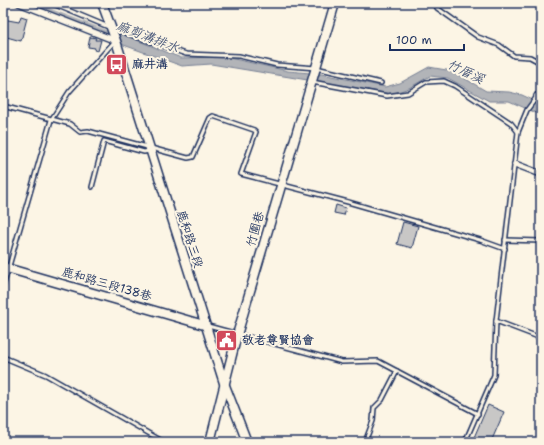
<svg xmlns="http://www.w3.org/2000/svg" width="544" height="445" font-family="'Shantell Sans','LXGW WenKai TC',sans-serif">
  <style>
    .water { fill: #b2b4b8; stroke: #767f94 }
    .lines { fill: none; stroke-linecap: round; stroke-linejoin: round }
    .canal { stroke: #b2b4b8; stroke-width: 5 }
    .building { fill: #c8c7c6; stroke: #1b2f5e }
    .lane-casing { stroke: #1b2f5e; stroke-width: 6 }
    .street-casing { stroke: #1b2f5e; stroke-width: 8 }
    .secondary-casing { stroke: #1b2f5e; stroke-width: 11 }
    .lane { stroke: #fcf5e5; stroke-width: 3 }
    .street { stroke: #fcf5e5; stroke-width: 5.5 }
    .secondary { stroke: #fcf5e5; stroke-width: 8 }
    .labels { text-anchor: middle; stroke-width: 4; stroke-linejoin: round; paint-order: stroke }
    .poi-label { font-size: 12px; font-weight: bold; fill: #1b2f5e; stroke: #fcf5e5; text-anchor: start }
    .street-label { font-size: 12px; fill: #1b2f5e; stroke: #fcf5e5 }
    .water-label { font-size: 13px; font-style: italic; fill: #485779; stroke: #fcf5e5 }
  </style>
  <rect width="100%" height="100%" fill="#fcf5e5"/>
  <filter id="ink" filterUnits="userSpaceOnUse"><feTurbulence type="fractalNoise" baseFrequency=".025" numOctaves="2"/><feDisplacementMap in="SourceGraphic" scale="8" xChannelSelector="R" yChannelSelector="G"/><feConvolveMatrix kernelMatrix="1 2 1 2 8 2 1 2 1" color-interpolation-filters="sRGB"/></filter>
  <g filter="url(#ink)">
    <!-- water -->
    <path class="water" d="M119,33L181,58L225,57L288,71L321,74L385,87L400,83L429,67L452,71L486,91L509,92L522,95L541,104V115L509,101H489L448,78L430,76L409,88L392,94L211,64L182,66L121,44Z"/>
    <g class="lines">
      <!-- canal -->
      <path class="canal" d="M29,3L115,36"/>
    </g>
    <!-- building -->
    <g class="building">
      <path d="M21,16L27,18L21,41L3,36V17L8,20L19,22Z"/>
      <path d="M90,37L96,38L95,40H101L98,51L94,50L95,48L88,47Z"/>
      <path d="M336,205L346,208L344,215L334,213Z"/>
      <path d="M403,222L418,226L412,248L397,244Z"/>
      <path d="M488,405L504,412L491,442H472Z"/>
    </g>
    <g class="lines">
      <defs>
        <g id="lane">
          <path d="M51,3L111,28L186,54L239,56L277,65L316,68L381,83"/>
          <path d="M435,3L437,8L478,37L499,45L514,56L530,57L541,63"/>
          <path d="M312,82L387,96L408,93L426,82L444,81L455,86L511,123L518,132"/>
          <path d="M3,106L70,124L80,132L88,131L188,158L193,157L210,118L213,116L254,130L256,132L241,174L348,202L480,240L505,249"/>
          <path d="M92,187L104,141L144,152L149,151"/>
          <path d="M505,240L541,241"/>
          <path d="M3,287L51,120L69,92L114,42"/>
          <path d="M496,321L541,338"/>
          <path d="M208,326L342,362L378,361L478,414"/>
          <path d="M3,357L46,375L164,442"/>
          <path d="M365,442L373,421L374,408L382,400L397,371"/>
          <path d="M465,442L494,375L496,321L518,132L527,110L541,91"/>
        </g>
        <g id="street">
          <path d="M19,3L116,41"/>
          <path d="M537,96L541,98"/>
          <path d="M515,164L541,174"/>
        </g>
        <g id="secondary">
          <path d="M102,3L116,41L224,383L247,442"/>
          <path d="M3,267L204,325"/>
          <path d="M210,442L237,335L335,3"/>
        </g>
      </defs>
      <!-- lane casing -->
      <use href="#lane" class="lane-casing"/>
      <!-- street casing -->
      <use href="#street" class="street-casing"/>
      <!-- secondary casing -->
      <use href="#secondary" class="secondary-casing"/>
      <!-- lane -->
      <use href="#lane" class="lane"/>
      <!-- street -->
      <use href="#street" class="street"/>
      <!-- secondary -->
      <use href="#secondary" class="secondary"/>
    </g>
  </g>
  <!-- icons -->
  <defs>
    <symbol id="bus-square" viewBox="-11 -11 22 22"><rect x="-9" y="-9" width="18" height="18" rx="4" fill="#d1495b" stroke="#fcf5e5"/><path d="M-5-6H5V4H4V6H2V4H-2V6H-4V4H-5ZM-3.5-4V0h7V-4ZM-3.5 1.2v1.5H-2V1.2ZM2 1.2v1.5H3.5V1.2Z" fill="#fff"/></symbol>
    <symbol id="civic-square" viewBox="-11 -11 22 22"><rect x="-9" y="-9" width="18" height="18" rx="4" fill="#d1495b" stroke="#fcf5e5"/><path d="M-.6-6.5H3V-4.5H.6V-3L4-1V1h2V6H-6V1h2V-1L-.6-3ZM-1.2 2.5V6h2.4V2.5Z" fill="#fff"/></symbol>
  </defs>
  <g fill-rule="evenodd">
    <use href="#bus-square" x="104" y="52" width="25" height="25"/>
    <use href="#civic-square" x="214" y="328" width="25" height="25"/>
  </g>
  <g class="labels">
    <!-- poi labels -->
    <g class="poi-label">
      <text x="132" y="68">麻井溝</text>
      <text x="242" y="344">敬老尊賢協會</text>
    </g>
    <!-- street labels -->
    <g class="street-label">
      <text transform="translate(255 229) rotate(-74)" y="4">竹圍巷</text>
      <text transform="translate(190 239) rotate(72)" y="4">鹿和路三段</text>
      <text transform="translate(107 284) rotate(16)" y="4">鹿和路三段138巷</text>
    </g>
    <!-- water labels -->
    <g class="water-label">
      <text transform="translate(148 36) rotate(21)" y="5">麻剪溝排水</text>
      <text transform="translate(466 71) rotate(26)" y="5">竹厝溪</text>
    </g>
  </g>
  <!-- margin -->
  <rect width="544" height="445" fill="none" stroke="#fcf5e5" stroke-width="16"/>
  <rect x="8" y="8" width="528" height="429" fill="none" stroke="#1b2f5e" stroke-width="1.5" filter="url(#ink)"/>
  <!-- scale -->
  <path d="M390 44v6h74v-6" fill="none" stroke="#1b2f5e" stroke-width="2"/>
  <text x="396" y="44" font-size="12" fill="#1b2f5e" stroke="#fcf5e5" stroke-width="3" paint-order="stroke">100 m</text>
</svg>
